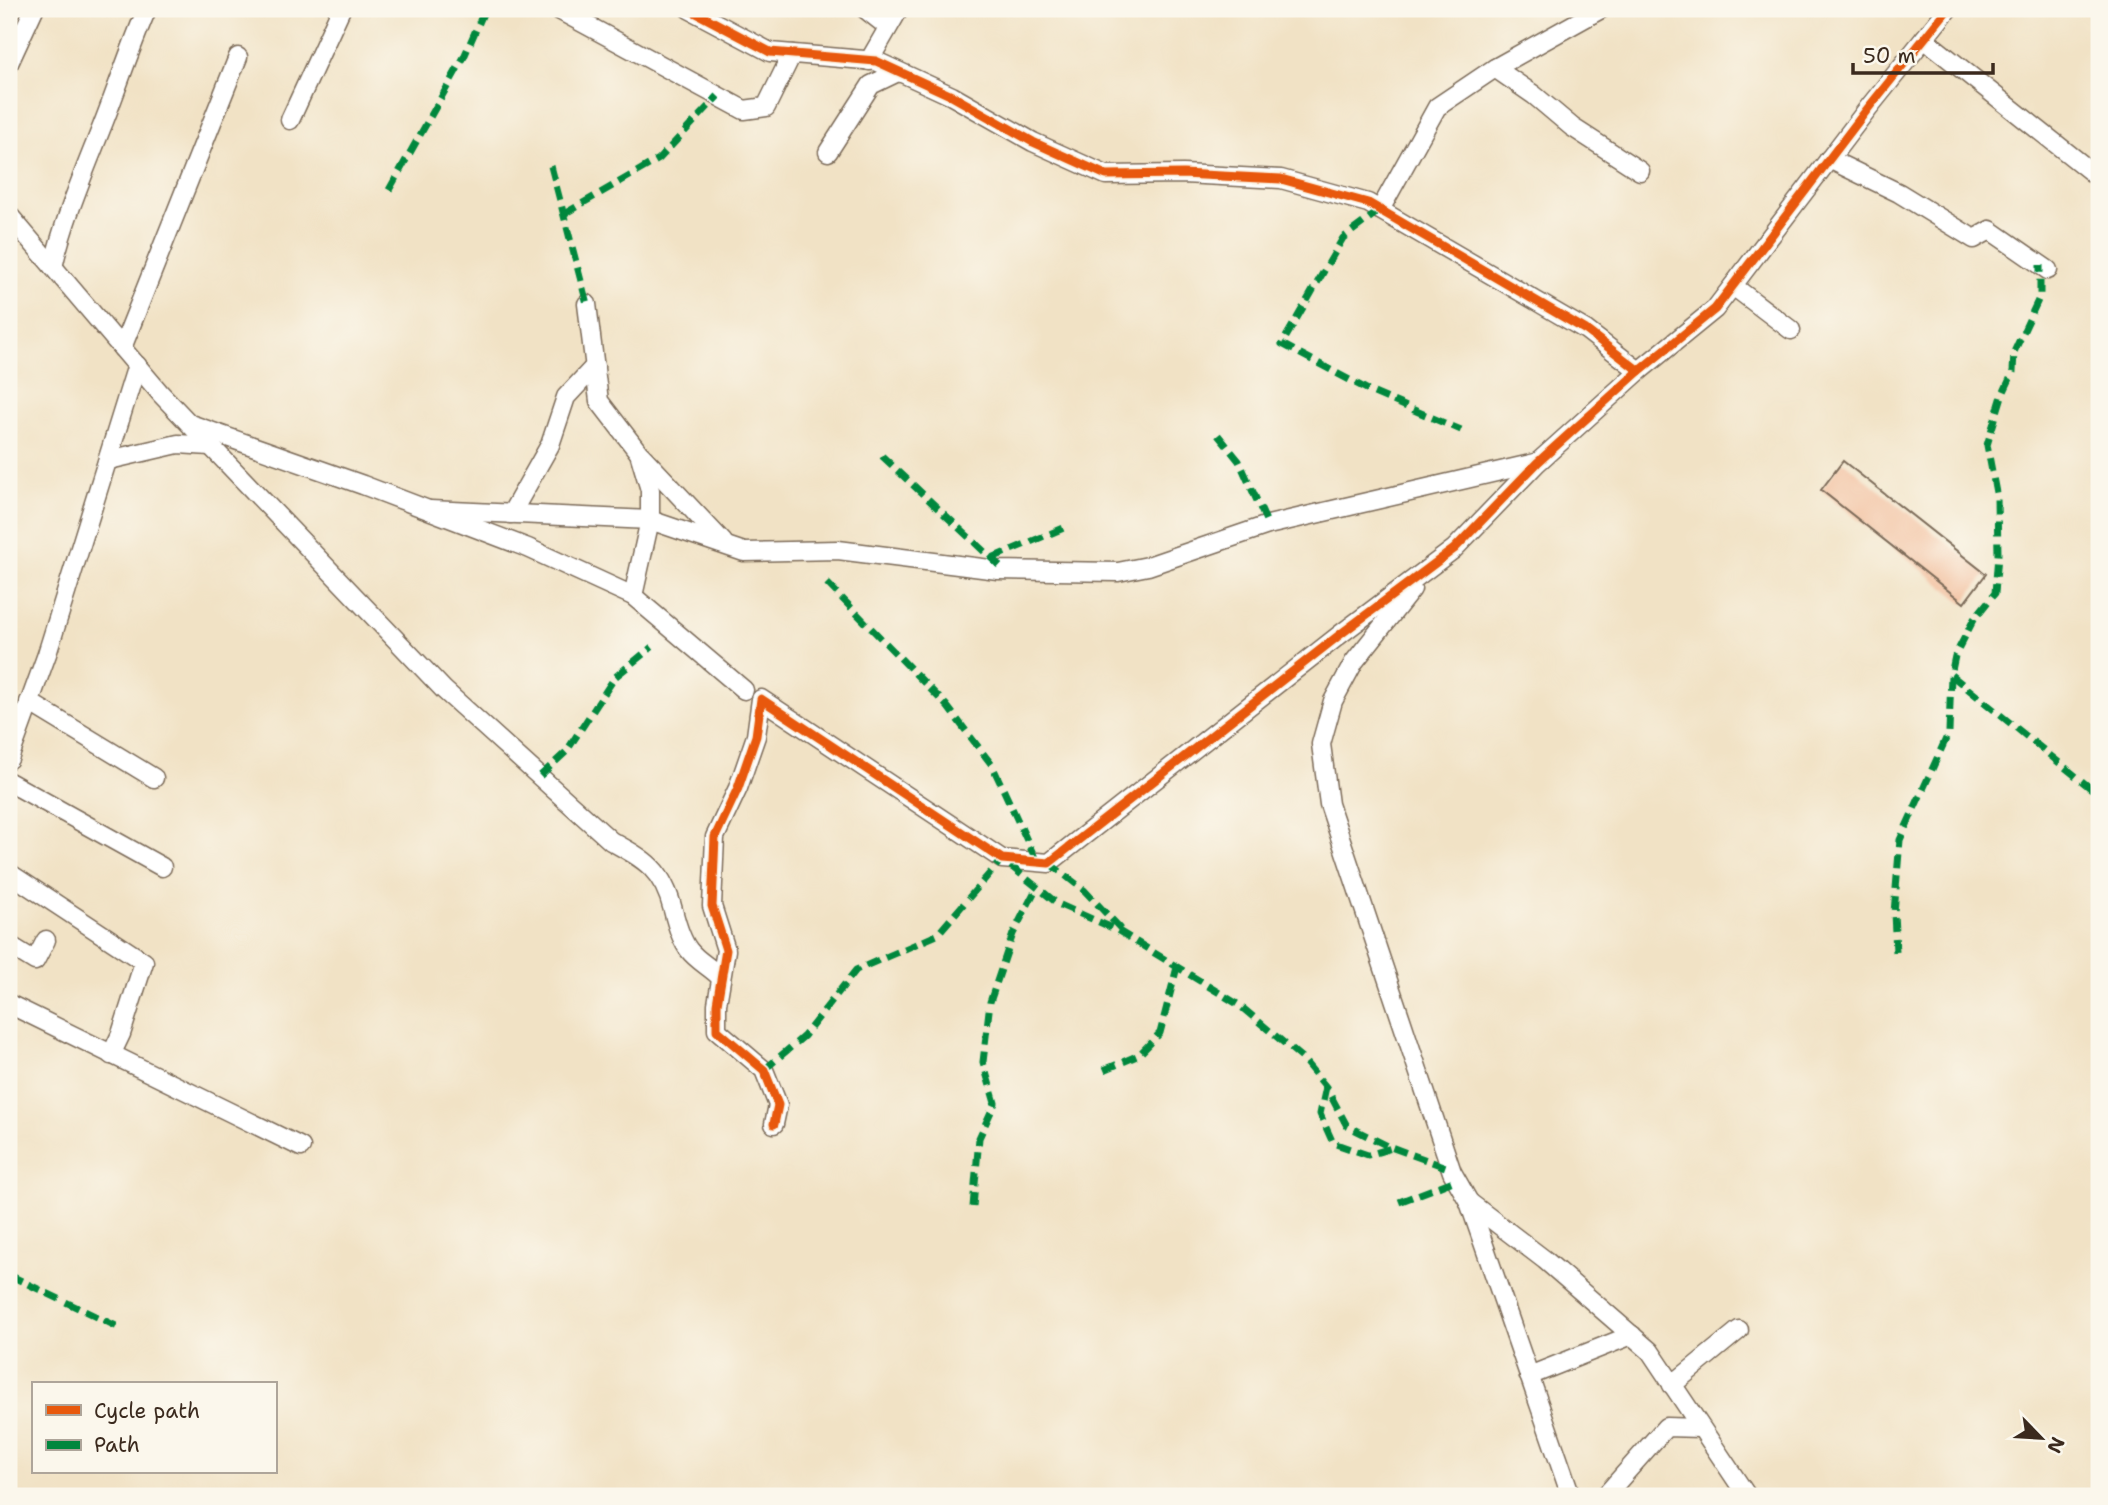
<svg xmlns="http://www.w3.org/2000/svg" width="2108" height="1505" font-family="'Shantell Sans',sans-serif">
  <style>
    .building { fill: #f0b38d }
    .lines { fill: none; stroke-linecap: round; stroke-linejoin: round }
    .minor-casing { stroke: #7b6a58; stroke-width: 21 }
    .minor { stroke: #fff; stroke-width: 18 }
    .quiet { stroke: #00873e; stroke-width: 7; stroke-dasharray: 14 7; stroke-linecap: butt }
    .cycleway-casing { stroke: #fbf7ec; stroke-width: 13 }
    .cycleway { stroke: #e8590c; stroke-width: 9 }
  </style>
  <rect width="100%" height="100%" fill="#fbf7ec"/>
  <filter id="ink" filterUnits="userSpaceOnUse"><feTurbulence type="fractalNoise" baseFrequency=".0143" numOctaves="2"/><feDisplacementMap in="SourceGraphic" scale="14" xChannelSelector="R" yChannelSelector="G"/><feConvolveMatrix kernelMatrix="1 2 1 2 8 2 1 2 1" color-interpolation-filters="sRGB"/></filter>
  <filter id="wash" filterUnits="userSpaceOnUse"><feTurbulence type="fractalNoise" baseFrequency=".00686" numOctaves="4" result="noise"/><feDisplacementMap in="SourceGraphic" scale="28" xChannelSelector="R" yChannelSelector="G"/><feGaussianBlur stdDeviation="1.57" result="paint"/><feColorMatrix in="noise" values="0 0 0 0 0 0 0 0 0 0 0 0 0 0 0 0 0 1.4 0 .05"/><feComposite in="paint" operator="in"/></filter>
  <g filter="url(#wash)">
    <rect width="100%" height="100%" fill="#f1e2c5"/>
    <g id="blocks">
      <!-- building -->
      <path class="building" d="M1843,461L1986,574L1964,603L1821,490Z"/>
    </g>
  </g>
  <g filter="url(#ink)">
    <use href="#blocks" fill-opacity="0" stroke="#7b6a58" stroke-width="2"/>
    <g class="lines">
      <defs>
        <g id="minor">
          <path d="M557,9L744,110L766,107L792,54"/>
          <path d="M689,9L770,52L876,61L952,96L1033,142L1106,175L1183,174L1281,179L1368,203L1586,330L1639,371L1715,309L1869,107L1948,9"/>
          <path d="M865,9L888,27"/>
          <path d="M1924,39L2099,178"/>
          <path d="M869,61L899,9"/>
          <path d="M9,63L34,9"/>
          <path d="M1495,68L1534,95L1572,127L1640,171"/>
          <path d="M290,120L341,9"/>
          <path d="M828,152L871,85L898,72"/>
          <path d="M1829,159L1899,193L1974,239L1990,230L2048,270"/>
          <path d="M1380,210L1437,107L1495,68L1601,9"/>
          <path d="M9,215L161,394L444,690L611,841C646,860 663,870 673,910C676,922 681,940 689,950C697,961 712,968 721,978"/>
          <path d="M53,267C64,219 83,175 101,129C117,89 130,48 147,9"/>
          <path d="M1733,286L1791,330"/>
          <path d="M587,304L599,401L639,453L650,490V520L633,596"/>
          <path d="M122,348L238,57"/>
          <path d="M193,425L363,485L528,548L633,596L744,690"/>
          <path d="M641,455L723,542"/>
          <path d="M109,460L178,444L210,446"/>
          <path d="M430,510L650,520L744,552L838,550L998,570L1118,572L1148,566L1268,525L1535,463"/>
          <path d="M511,514L550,445L566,397L595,366"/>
          <path d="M1412,589L1354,662L1333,701L1321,744L1329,804L1452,1172L1469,1202L1571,1496"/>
          <path d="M29,702L154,778"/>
          <path d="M9,759L47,654L137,365"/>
          <path d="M9,782L162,867"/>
          <path d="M9,873L144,962L121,1034L111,1055"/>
          <path d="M9,945L35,961L46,940"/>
          <path d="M9,1004L301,1147"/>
          <path d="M774,1124L778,1105L764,1070L717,1030V1004L726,950L712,906L715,837L738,788L756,736L761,699L1002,859L1049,863L1342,633L1454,549L1537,463L1639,371"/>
          <path d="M1469,1202L1545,1260L1650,1351L1747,1496"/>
          <path d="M1529,1376L1632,1335"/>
          <path d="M1672,1385L1739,1330"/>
          <path d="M1605,1496L1666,1427L1700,1428"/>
        </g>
      </defs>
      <!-- minor casing -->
      <use href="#minor" class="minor-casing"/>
      <!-- minor -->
      <use href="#minor" class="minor"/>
      <!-- quiet -->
      <g class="quiet">
        <path d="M551,166L587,304"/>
        <path d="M389,190L464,57L485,9"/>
        <path d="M1380,210L1343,238L1282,344L1374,393L1461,430"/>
        <path d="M564,214L659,159L718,96"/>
        <path d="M1218,435L1239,461L1268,525"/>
        <path d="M882,456L1004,570"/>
        <path d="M992,558L1066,527"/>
        <path d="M827,583L947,706L992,765L1037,862"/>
        <path d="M1951,675L2099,795"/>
        <path d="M540,776L566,752L615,677L652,647"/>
        <path d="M1049,863L1084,890L1121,929"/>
        <path d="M1896,952L1894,913L1900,840L1949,732L1951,675L1955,656L1974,619L1995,593L1998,555L1997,498L1987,445L2002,396L2013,372L2014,352L2040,296V265"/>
        <path d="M764,1070L804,1036L856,970L937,935L1002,859L1058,904L1117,930L1239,1005L1302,1058L1326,1087L1347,1126L1388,1146L1451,1169"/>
        <path d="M1104,1070L1139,1055L1160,1033L1177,967"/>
        <path d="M1326,1087L1320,1114L1333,1143L1368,1155L1392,1148"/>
        <path d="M1399,1202L1456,1180"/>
        <path d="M973,1207L979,1138L995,1103L983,1062L990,1002L1013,934L1037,887"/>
        <path d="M9,1275L118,1327"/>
      </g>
      <defs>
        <g id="cycleway">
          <path d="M689,9L770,52L876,61L952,96L1033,142L1106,175L1183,174L1281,179L1368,203L1586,330L1639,371L1715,309L1869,107L1948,9"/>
          <path d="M774,1124L778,1105L764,1070L717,1030V1004L726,950L712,906L715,837L738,788L756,736L761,699L1002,859L1049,863L1342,633L1454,549L1537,463L1639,371"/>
        </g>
      </defs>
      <!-- cycleway casing -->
      <use href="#cycleway" class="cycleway-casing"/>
      <!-- cycleway -->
      <use href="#cycleway" class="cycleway"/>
    </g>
  </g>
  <!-- margin -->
  <rect width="2108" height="1505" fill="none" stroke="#fbf7ec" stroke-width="35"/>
  <!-- legend -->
  <rect x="32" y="1382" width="245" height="91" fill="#fbf7ec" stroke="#aea59a" stroke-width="2"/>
  <rect x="46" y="1405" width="35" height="10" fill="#e8590c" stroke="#aea59a" stroke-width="2"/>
  <text x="94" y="1418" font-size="21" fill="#3b2a1e">Cycle path</text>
  <rect x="46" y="1440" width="35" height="10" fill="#00873e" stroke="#aea59a" stroke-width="2"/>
  <text x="94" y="1452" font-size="21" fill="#3b2a1e">Path</text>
  <!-- north arrow -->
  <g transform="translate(2041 1438) rotate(115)" stroke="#fbf7ec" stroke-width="5" paint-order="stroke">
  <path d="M0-5L12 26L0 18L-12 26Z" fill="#3b2a1e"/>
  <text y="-10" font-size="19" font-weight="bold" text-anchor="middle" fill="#3b2a1e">N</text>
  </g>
  <!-- scale -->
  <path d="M1853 63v10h140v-10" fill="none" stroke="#3b2a1e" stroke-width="3.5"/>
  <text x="1863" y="63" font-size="21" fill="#3b2a1e" stroke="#fbf7ec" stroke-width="5" paint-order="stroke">50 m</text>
</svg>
